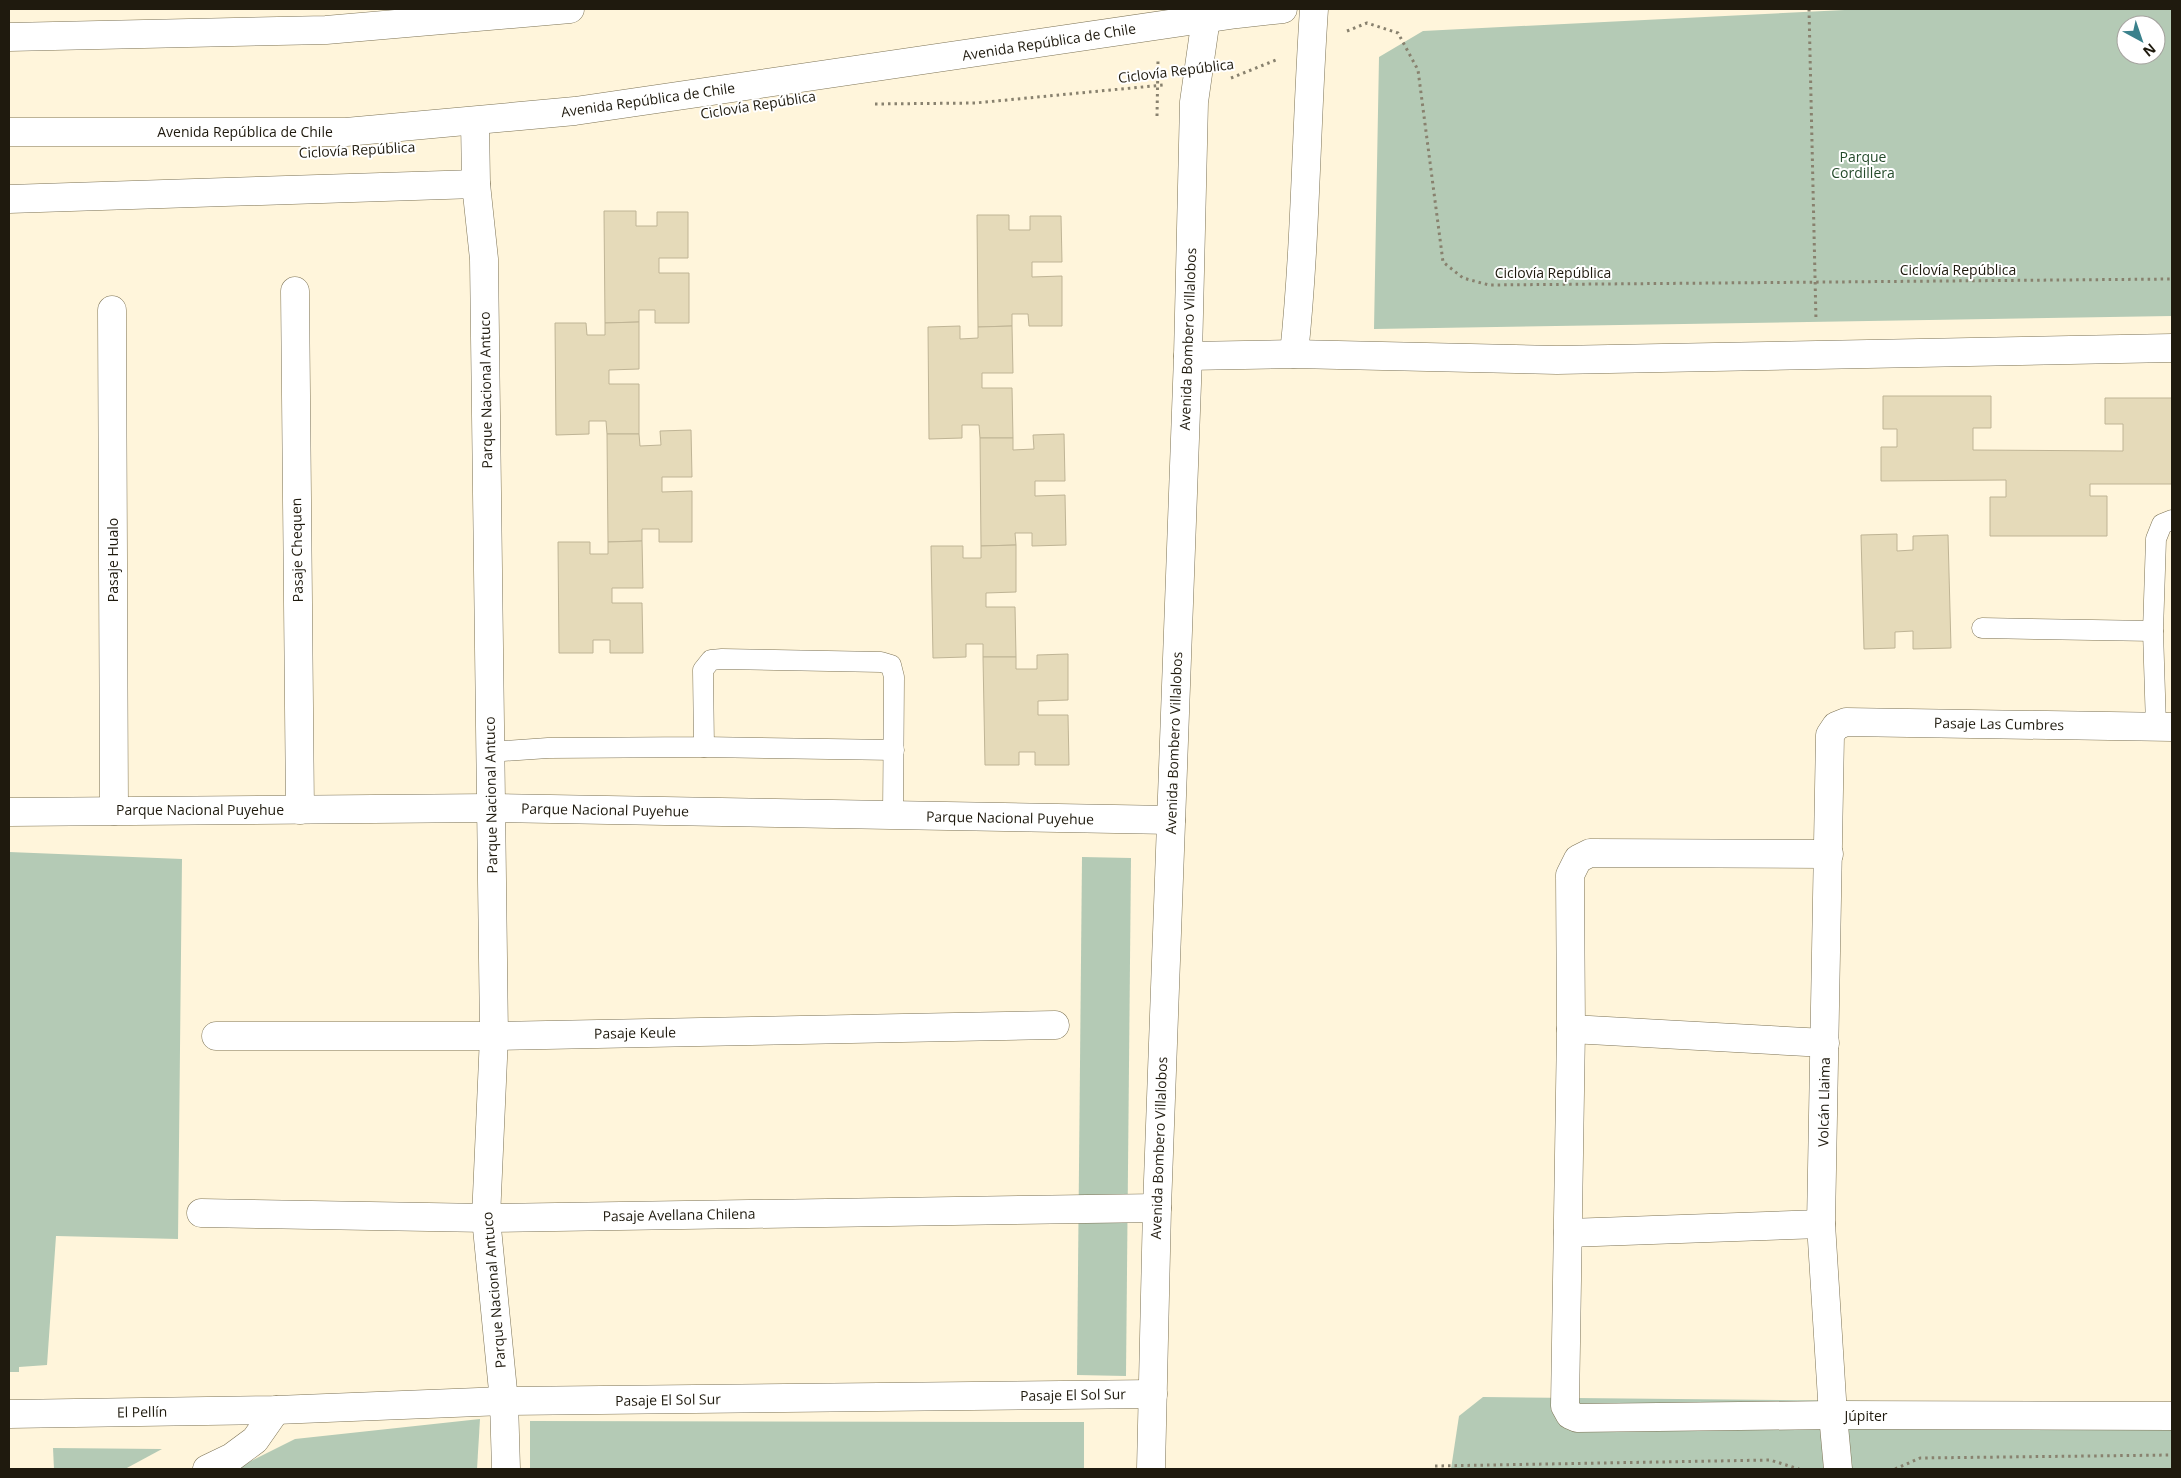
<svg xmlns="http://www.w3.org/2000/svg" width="2181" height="1478" font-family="'Open Sans',sans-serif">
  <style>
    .green { fill: #b4cab5; fill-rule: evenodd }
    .building { fill: #e5dab9; stroke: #bfb495 }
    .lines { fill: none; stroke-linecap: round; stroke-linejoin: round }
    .service-casing { stroke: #7d7355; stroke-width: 21 }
    .minor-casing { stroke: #7d7355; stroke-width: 29 }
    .primary-casing { stroke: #7d7355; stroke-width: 29 }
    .path { stroke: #88816e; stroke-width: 3; stroke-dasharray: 2.5 4; stroke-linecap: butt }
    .service { stroke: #fff; stroke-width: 20 }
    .minor { stroke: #fff; stroke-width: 28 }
    .primary { stroke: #fff; stroke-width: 28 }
    .labels { text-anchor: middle; stroke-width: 4; stroke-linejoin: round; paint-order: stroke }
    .street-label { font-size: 14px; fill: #1f1a0e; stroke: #fff }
    .park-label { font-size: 14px; fill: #254b2b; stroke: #fff }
  </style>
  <rect width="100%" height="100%" fill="#fff5db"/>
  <!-- green -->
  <g class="green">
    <path d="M1865,9H2172V316L1374,329L1379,57L1423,31ZM2126,25H2156V55H2126Z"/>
    <path d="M9,852L182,859L178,1239L56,1236L47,1365L19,1367V1372H9Z"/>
    <path d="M1082,857L1131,858L1126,1376L1077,1375Z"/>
    <path d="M1483,1397L2172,1404V1469H1451L1459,1416Z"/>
    <path d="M480,1419L477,1469H235L295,1439Z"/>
    <path d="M530,1421L1084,1422V1469H530Z"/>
    <path d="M53,1448L162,1449L125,1469H54Z"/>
  </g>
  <!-- building -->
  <g class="building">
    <path d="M604,211H636V226H657V212H688V258H659V273H689V323H655V310H639V322L605,323Z"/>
    <path d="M977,215H1009V230H1030V216H1061L1062,262H1032V277L1062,276V326H1029L1028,314H1012V326L978,327Z"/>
    <path d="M639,322V369L609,370V384H639V434H607L606,421H589V434L556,435L555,323H586L587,335H605V323Z"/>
    <path d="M960,326V339L978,338V327L1012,326L1013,373H982V388H1012L1013,438H980L979,425H962V438L929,439L928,327Z"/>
    <path d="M1883,396H1991V428H1973V450L2123,451V424H2105V398H2172V484H2090V496H2107V536H1990V497H2006V480L1881,481V447H1897V429H1883Z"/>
    <path d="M691,430L692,477H662V492L692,491V542H659V529H642V541L608,542L607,434H639L640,446L661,445L660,431Z"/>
    <path d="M1064,434L1065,481H1035V496L1065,495L1066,545L1032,546V533H1015L1016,545L981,546L980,438H1013V450L1034,449L1033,435Z"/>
    <path d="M1897,534V551L1913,550V536L1948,535L1951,648L1913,649V631L1895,632V648L1864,649L1861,535Z"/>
    <path d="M642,541L643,588H612V603H642L643,653H610V640H593V653H559L558,542H590V554H608V542Z"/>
    <path d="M1016,545V592L986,593V607H1015L1016,657H983V644H966V657L933,658L931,546H963V558H981V546Z"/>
    <path d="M1068,654V700L1038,701V715H1068L1069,765H1035V752H1019V765H985L983,657H1016V669H1037V655Z"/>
  </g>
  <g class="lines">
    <defs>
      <g id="service">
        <path d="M1982,628L2153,631"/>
        <path d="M2156,726L2153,631L2156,539L2162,524L2172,520"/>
        <path d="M704,747L894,750"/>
        <path d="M489,752L548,748L704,747L703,670L711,660L722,659L881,662L891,665L894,677L893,816"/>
      </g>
      <g id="minor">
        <path d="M475,121L476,184L484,259L494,1036L486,1218L504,1401L506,1469"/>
        <path d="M9,199L476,184"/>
        <path d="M295,291L300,810"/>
        <path d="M112,310L114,811"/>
        <path d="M1294,354C1306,240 1306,124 1314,9"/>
        <path d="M1188,356L1294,354L1557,360L2172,348"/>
        <path d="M9,812L491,808L1171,820"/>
        <path d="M1829,854L1590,853L1578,859L1570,875L1571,1029L1565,1406L1570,1415L1577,1418L1833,1415L2172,1416"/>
        <path d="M1571,1029L1825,1043"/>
        <path d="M216,1036H494L1055,1025"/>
        <path d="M201,1213L486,1218L1157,1208"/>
        <path d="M1568,1233L1821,1224"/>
        <path d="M9,1414L276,1410L504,1401L1153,1394"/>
        <path d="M207,1469L232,1457L255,1440L276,1410"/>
        <path d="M1151,1469L1157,1208L1188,356L1194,102L1206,18"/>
        <path d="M1838,1469L1833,1415L1821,1224L1830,735L1836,726L1846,722L2172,727"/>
      </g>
      <g id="primary">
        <path d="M9,37L326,30L570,9"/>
        <path d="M9,132H346L575,111L1237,14L1283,9"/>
      </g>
    </defs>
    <!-- service casing -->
    <use href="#service" class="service-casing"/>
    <!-- minor casing -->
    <use href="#minor" class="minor-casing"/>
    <!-- primary casing -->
    <use href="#primary" class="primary-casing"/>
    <!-- path -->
    <g class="path">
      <path d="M1809,9L1816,321"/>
      <path d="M1347,31L1367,23L1398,33L1418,70L1443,262L1463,278L1489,285L2172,279"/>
      <path d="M1231,78L1276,60"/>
      <path d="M875,104L975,103L1163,85"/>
      <path d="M1157,116L1158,60"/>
      <path d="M1435,1466L1770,1460L1799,1469"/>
      <path d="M1895,1469L1920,1458L2172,1455"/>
    </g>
    <!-- service -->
    <use href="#service" class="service"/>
    <!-- minor -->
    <use href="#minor" class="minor"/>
    <!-- primary -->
    <use href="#primary" class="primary"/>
  </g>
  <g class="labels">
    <!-- street labels -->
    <g class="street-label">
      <text transform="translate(1049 42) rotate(-9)" y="5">Avenida República de Chile</text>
      <text transform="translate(1176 71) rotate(-7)" y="5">Ciclovía República</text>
      <text transform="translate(648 100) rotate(-8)" y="5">Avenida República de Chile</text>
      <text transform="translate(758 105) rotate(-9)" y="5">Ciclovía República</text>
      <text x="245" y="137">Avenida República de Chile</text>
      <text transform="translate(357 150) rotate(-3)" y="5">Ciclovía República</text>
      <text x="1958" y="275">Ciclovía República</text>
      <text x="1553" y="278">Ciclovía República</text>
      <text transform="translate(1188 339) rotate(-88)" y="5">Avenida Bombero Villalobos</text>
      <text transform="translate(486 390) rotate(-91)" y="5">Parque Nacional Antuco</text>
      <text transform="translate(297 550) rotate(-91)" y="5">Pasaje Chequen</text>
      <text transform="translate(113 560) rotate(-90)" y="5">Pasaje Hualo</text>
      <text transform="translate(1999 724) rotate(1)" y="5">Pasaje Las Cumbres</text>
      <text transform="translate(1174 743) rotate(-88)" y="5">Avenida Bombero Villalobos</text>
      <text transform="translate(491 795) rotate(-91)" y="5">Parque Nacional Antuco</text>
      <text x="200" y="815">Parque Nacional Puyehue</text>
      <text transform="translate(605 810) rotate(1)" y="5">Parque Nacional Puyehue</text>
      <text transform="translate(1010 818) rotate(1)" y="5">Parque Nacional Puyehue</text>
      <text transform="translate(635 1033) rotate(-1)" y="5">Pasaje Keule</text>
      <text transform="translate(1824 1102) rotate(-89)" y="5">Volcán Llaima</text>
      <text transform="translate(1159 1148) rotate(-88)" y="5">Avenida Bombero Villalobos</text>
      <text transform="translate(679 1215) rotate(-1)" y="5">Pasaje Avellana Chilena</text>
      <text transform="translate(494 1290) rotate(-95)" y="5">Parque Nacional Antuco</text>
      <text transform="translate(1073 1395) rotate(-1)" y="5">Pasaje El Sol Sur</text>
      <text transform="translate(668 1400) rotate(-1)" y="5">Pasaje El Sol Sur</text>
      <text transform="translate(142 1412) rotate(-1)" y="5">El Pellín</text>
      <text x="1866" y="1421">Júpiter</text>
    </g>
    <!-- park labels -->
    <g class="park-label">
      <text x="1863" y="162">Parque<tspan x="1863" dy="16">Cordillera</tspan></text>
    </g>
  </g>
  <!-- border -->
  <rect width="2181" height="1478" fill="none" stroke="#1f1a0e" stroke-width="20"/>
  <!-- north arrow -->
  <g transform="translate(2141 40) rotate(140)"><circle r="24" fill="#ffffff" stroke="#a5a39f"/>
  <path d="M0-4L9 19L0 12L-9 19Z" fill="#3a818c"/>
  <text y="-8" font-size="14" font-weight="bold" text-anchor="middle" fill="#1f1a0e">N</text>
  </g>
</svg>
